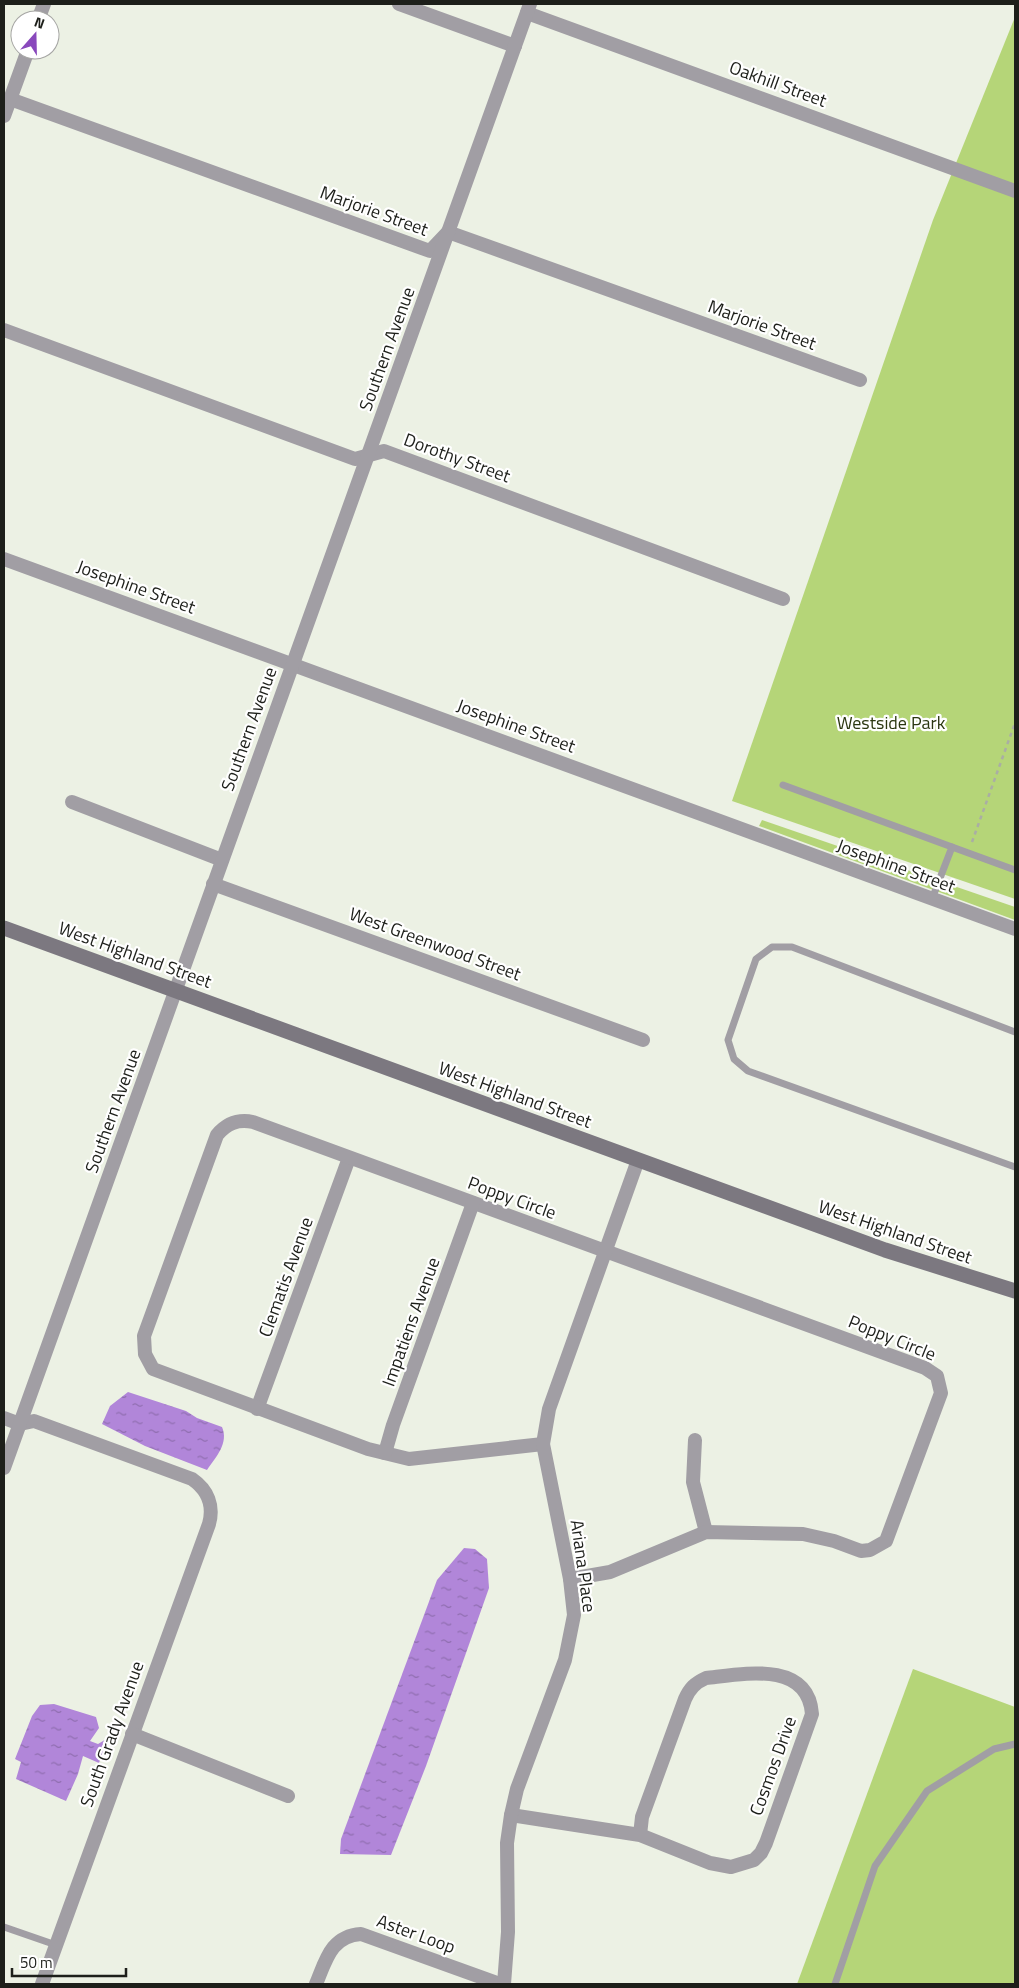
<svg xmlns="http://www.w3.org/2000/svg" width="1019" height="1988" font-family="'Titillium Web',sans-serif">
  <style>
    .green { fill: #b5d578 }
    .water { fill: url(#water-ripples) }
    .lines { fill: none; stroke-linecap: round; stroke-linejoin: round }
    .path { stroke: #aaaea4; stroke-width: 2.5; stroke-dasharray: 4 4; stroke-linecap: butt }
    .lane { stroke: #a19ea4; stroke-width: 7 }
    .street { stroke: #a19ea4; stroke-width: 14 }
    .secondary { stroke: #7c7880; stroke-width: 15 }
    .labels { text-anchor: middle; stroke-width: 4.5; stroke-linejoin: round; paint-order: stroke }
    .street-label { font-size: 18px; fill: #1d1f1a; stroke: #fff }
    .park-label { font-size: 18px; fill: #2b3710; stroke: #fff }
  </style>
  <defs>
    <pattern id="water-ripples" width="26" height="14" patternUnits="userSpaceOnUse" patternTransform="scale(1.25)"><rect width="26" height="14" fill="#b186d9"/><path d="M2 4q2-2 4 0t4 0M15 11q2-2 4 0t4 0" fill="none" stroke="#8f6daf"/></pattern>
  </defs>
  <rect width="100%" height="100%" fill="#ecf1e4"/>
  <!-- green -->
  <g class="green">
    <path d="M1015,17V899L732,801L933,220Z"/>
    <path d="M762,820L1015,907V920L759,826Z"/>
    <path d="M913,1669L1015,1707V1984H797Z"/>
  </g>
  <!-- water -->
  <g class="water">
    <path d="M128,1392L186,1411L197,1418L222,1427C229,1443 216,1457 207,1470L145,1446L102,1424L110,1406Z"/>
    <path d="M464,1548L475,1549L487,1559L489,1588L426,1766L391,1855L340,1854L341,1839L437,1580Z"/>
    <path d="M54,1704L96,1717L99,1728L90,1741L98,1744L108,1738L99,1763L83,1756L78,1774L66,1801L16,1779L21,1762L15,1759L32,1716L40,1705Z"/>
  </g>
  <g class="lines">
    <!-- path -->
    <path class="path" d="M972,842L1015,723"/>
    <!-- lane -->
    <g class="lane">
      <path d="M783,785L952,847L932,899"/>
      <path d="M952,847L1015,870"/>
      <path d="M1015,1032L792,947H772L756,959L728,1040L734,1059L748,1071L1015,1167"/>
      <path d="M4,1927L56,1945"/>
      <path d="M835,1984L875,1866L927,1791L994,1749L1015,1744"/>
    </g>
    <!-- street -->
    <g class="street">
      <path d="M399,4L515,46"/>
      <path d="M527,13L1015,191"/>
      <path d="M38,20L44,4"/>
      <path d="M10,99L430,251L448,232L860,380"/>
      <path d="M4,116L28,50"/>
      <path d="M4,330L355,459L384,451L783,599"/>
      <path d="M4,559L1015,929"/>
      <path d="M72,802L222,860"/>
      <path d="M213,884L643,1040"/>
      <path d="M257,1409L349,1158"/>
      <path d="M4,1418L20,1424L34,1421L192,1479C208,1490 214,1506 209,1524L42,1984"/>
      <path d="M695,1440L693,1482L706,1532"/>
      <path d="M543,1444L409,1459L368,1449L153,1369L145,1354L144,1336L217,1135C227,1123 238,1119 253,1122L925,1368L937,1376L941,1393L886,1541L870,1550L861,1551L834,1541L803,1534L706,1532L610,1572L570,1579"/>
      <path d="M385,1453L393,1425L473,1203"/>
      <path d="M4,1468L530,4"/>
      <path d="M132,1734L288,1796"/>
      <path d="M511,1815L640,1835L710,1863L731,1867L754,1860L761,1853L766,1843L812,1714C808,1660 742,1674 706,1678C695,1683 690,1688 685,1699L642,1817L640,1835"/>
      <path d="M316,1984C326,1960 331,1936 361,1934L500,1984"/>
      <path d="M504,1984L508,1932L507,1843L511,1815L517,1789L565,1660L574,1615L570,1579L543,1444L549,1409L638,1160"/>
    </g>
    <!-- secondary -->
    <path class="secondary" d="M4,928L885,1250L1015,1291"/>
  </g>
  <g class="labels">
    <!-- street labels -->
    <g class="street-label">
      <text transform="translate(778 84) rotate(20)" y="6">Oakhill Street</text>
      <text transform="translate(374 211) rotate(20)" y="6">Marjorie Street</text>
      <text transform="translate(762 325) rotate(20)" y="6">Marjorie Street</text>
      <text transform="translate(387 349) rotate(-70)" y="6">Southern Avenue</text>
      <text transform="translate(457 458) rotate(20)" y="6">Dorothy Street</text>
      <text transform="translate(136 587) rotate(20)" y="6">Josephine Street</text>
      <text transform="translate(516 726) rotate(20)" y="6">Josephine Street</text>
      <text transform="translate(249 729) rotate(-70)" y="6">Southern Avenue</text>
      <text transform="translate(896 866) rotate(20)" y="6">Josephine Street</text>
      <text transform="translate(435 944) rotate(20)" y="6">West Greenwood Street</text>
      <text transform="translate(135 955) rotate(20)" y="6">West Highland Street</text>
      <text transform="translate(515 1095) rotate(20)" y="6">West Highland Street</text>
      <text transform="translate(113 1111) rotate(-70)" y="6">Southern Avenue</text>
      <text transform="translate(512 1198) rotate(20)" y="6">Poppy Circle</text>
      <text transform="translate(895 1232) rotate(19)" y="6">West Highland Street</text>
      <text transform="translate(286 1277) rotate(-70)" y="6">Clematis Avenue</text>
      <text transform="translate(411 1322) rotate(-70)" y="6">Impatiens Avenue</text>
      <text transform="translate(892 1338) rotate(22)" y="6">Poppy Circle</text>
      <text transform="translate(583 1566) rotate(82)" y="6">Ariana Place</text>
      <text transform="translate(112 1734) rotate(-70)" y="6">South Grady Avenue</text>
      <text transform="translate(773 1766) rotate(-70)" y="6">Cosmos Drive</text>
      <text transform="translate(416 1934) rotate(20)" y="6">Aster Loop</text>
    </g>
    <!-- park labels -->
    <g class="park-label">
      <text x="891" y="729">Westside Park</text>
    </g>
  </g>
  <!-- border -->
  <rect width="1019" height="1988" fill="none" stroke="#1d1f1a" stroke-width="10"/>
  <!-- north arrow -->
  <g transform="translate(35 35) rotate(20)"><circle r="24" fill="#ffffff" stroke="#a5a5a3"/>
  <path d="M0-4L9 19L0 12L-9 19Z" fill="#8948bc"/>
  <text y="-8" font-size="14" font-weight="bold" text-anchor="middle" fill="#1d1f1a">N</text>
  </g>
  <!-- scale -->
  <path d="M12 1968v8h114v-8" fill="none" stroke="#1d1f1a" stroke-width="2.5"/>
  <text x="20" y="1968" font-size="15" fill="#1d1f1a" stroke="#ffffff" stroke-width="4" paint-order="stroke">50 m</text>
</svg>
